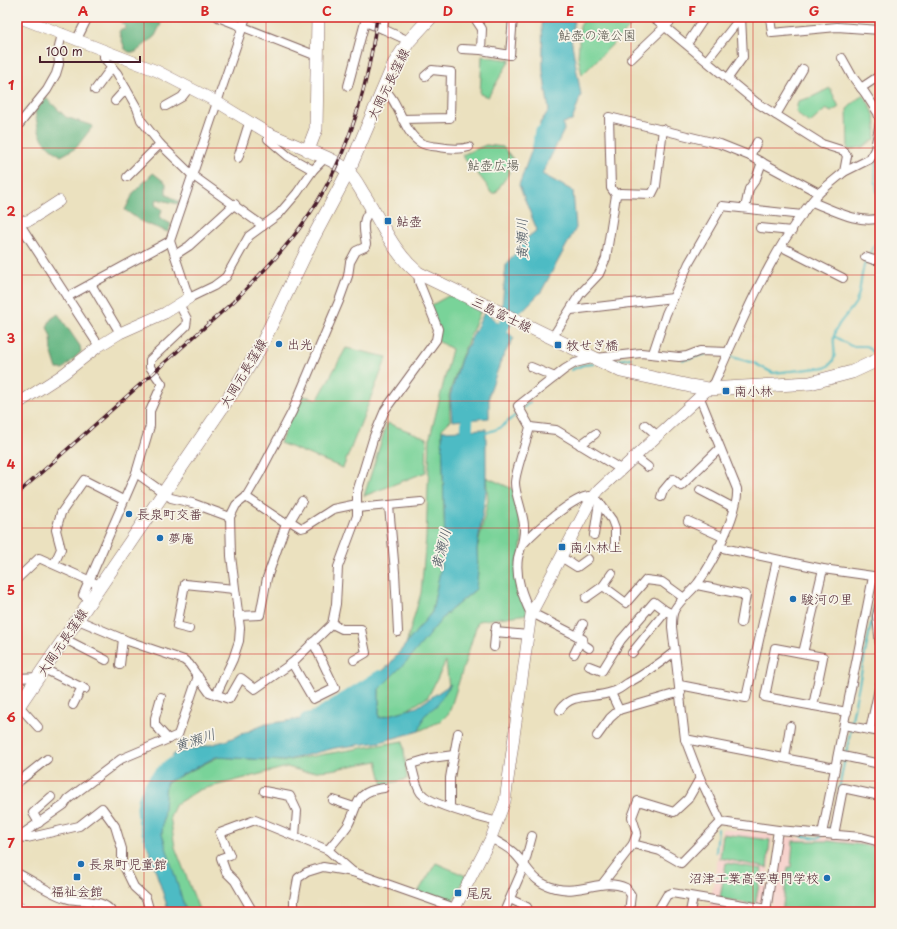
<svg xmlns="http://www.w3.org/2000/svg" width="897" height="929" font-family="'Playpen Sans','Klee One',sans-serif">
  <style>
    .built { fill: #f7d0cb }
    .green { fill: #79d399; stroke: #627962 }
    .forest { fill: #62b581; stroke: #566a56 }
    .water { fill: #4dbbc4; stroke: #4c6d78 }
    .lines { fill: none; stroke-linecap: round; stroke-linejoin: round }
    .stream { stroke: #4dbbc4; stroke-width: 2 }
    .river { stroke: #4dbbc4; stroke-width: 12 }
    .street-casing { stroke: #82635f; stroke-width: 10 }
    .secondary-casing { stroke: #82635f; stroke-width: 12 }
    .primary-casing { stroke: #82635f; stroke-width: 14 }
    .street { stroke: #fff; stroke-width: 8 }
    .secondary { stroke: #fff; stroke-width: 11 }
    .primary { stroke: #fff; stroke-width: 13 }
    .rail-casing { stroke: #4a1f2b; stroke-width: 3.5 }
    .rail { stroke: #f7f3e8; stroke-width: 2; stroke-dasharray: 6; stroke-linecap: butt }
    .grid { fill: none; stroke: #d62828; stroke-width: 1; stroke-opacity: 0.55 }
    .poi-dot { fill: #1f6fb2; stroke: #f7f3e8; stroke-width: 1.5 }
    .labels { text-anchor: middle; stroke-width: 3.5; stroke-linejoin: round; paint-order: stroke }
    .park-label { font-size: 13px; fill: #58554c; stroke: #f7f3e8 }
    .street-label { font-size: 13px; fill: #4a1f2b; stroke: #f7f3e8 }
    .poi-label { font-size: 13px; fill: #4a1f2b; stroke: #f7f3e8; text-anchor: start }
    .water-label { font-size: 14px; font-style: italic; fill: #4b5661; stroke: #f7f3e8 }
    .neatline { fill: none; stroke: #d62828; stroke-width: 1.5 }
    .grid-label { font-size: 13px; text-anchor: middle; font-weight: bold; fill: #d62828 }
  </style>
  <rect width="100%" height="100%" fill="#f7f3e8"/>
  <filter id="ink" filterUnits="userSpaceOnUse"><feTurbulence type="fractalNoise" baseFrequency=".025" numOctaves="2"/><feDisplacementMap in="SourceGraphic" scale="8" xChannelSelector="R" yChannelSelector="G"/><feConvolveMatrix kernelMatrix="1 2 1 2 8 2 1 2 1" color-interpolation-filters="sRGB"/></filter>
  <filter id="wash" filterUnits="userSpaceOnUse"><feTurbulence type="fractalNoise" baseFrequency=".012" numOctaves="4" result="noise"/><feDisplacementMap in="SourceGraphic" scale="16" xChannelSelector="R" yChannelSelector="G"/><feGaussianBlur stdDeviation="0.9" result="paint"/><feColorMatrix in="noise" values="0 0 0 0 0 0 0 0 0 0 0 0 0 0 0 0 0 1.4 0 .05"/><feComposite in="paint" operator="in"/></filter>
  <g filter="url(#wash)">
    <rect width="100%" height="100%" fill="#ebe1bf"/>
    <!-- built -->
    <g class="built">
      <path d="M722,829L773,834L763,912L709,910Z"/>
      <path d="M781,836L817,840L821,837L861,840L880,845V912H770Z"/>
    </g>
    <!-- green -->
    <g class="green">
      <path d="M586,17H640L582,75L578,57L580,26Z"/>
      <path d="M482,56L510,60L488,97L480,94Z"/>
      <path d="M830,88L839,107L831,112L826,109L810,123L802,118L796,111L798,101L812,97Z"/>
      <path d="M863,94C874,112 878,118 875,139L863,147L849,150L848,149L847,109Z"/>
      <path d="M486,145L503,147L513,159C511,176 503,179 496,193H491C486,181 470,167 462,155Z"/>
      <path d="M448,296H454L481,310L461,358L449,395L450,421L442,429L445,548L432,612L406,644L421,593L426,537L430,437L452,349L436,340L430,306Z"/>
      <path d="M346,348L387,357L343,468L280,443L299,395L318,399Z"/>
      <path d="M387,423L427,438L426,472L364,496Z"/>
      <path d="M486,477L515,490L522,539L516,590L528,614L478,621L449,713L441,721L419,731L420,715L449,688L446,661L428,697L407,710L379,718V689L446,614L476,589L478,571L477,549L488,500Z"/>
      <path d="M403,741L407,779L383,785L377,761L330,770L305,772L287,767L199,790L176,804L170,816L175,847L200,912H186L161,842L166,783L218,757L284,761Z"/>
      <path d="M723,834L770,840L767,868L720,858Z"/>
      <path d="M793,841H828L880,847V912H782L788,867H791Z"/>
      <path d="M436,863L466,876L451,904L418,892Z"/>
      <path d="M726,863L762,869L755,905L720,898Z"/>
    </g>
    <!-- forest -->
    <g class="forest">
      <path d="M123,17H156L161,24L155,36L136,52H129L125,49L119,32L121,29L124,30L126,27L122,23Z"/>
      <path d="M46,98L66,117L93,126L76,148L61,156C40,141 39,136 35,111Z"/>
      <path d="M153,173L166,183V194L179,202L178,204L157,199L155,205L162,209L160,218L171,224L168,232L142,222L125,210L134,192Z"/>
      <path d="M58,314L80,346L81,352L63,369H57L52,353L51,337L47,327L51,319Z"/>
    </g>
    <!-- water -->
    <g class="water">
      <path d="M542,17H575L571,38L581,95L572,121L563,123L564,130L542,174L573,191L576,228L541,292L521,312L502,306L506,265L528,237L537,230L519,185L536,138L547,128L559,124L540,128V123L549,110L543,72Z"/>
      <path d="M485,311L514,338L502,358L489,394V418L452,421L450,396L461,359Z"/>
      <path d="M486,429V491L477,549L478,571L476,589L446,614L409,659L379,689V718L417,707L451,684L437,705L424,716L419,731L380,742L335,748L284,761L216,757L166,783L162,834L186,912H169L146,841L147,792L174,754L225,741L266,724L315,717L366,686L388,666L406,644L432,612L445,545L442,431Z"/>
    </g>
    <g class="lines">
      <!-- stream -->
      <g class="stream">
        <path d="M880,155C871,170 877,191 880,208"/>
        <path d="M868,257L880,235"/>
        <path d="M834,336L851,346H866L876,355"/>
        <path d="M728,356L754,363L773,373L827,367C840,358 832,349 834,336C837,322 849,314 856,302C862,289 860,273 866,260"/>
        <path d="M683,360L706,354"/>
        <path d="M614,361L631,358"/>
        <path d="M571,370L583,365L594,364"/>
        <path d="M523,408L530,402"/>
        <path d="M483,434L500,428L518,413"/>
        <path d="M851,724L880,579"/>
        <path d="M846,754L851,728"/>
        <path d="M839,789L845,758"/>
        <path d="M826,831L832,825"/>
        <path d="M802,836L818,838L821,836"/>
        <path d="M716,852L718,829"/>
      </g>
      <!-- river -->
      <g class="river">
        <path d="M538,150L540,133L557,120V114"/>
        <path d="M491,337L503,327L522,296"/>
        <path d="M466,446L468,404"/>
        <path d="M306,719L315,717L380,676"/>
        <path d="M152,843C149,835 144,825 143,816C139,794 157,772 175,762"/>
      </g>
    </g>
  </g>
  <g filter="url(#ink)">
    <g class="lines">
      <defs>
        <g id="street">
          <path d="M218,17L317,56"/>
          <path d="M246,17L170,241L189,298L214,286L226,277L249,236L279,214L297,193L313,170L325,158"/>
          <path d="M366,17L365,22L383,29L409,41"/>
          <path d="M474,17L482,29L481,50"/>
          <path d="M653,17L757,103L822,144L844,151L847,156L844,172C836,179 826,186 818,194C775,243 741,322 715,382L709,389"/>
          <path d="M770,17L772,33L837,27L880,30"/>
          <path d="M383,29L385,17"/>
          <path d="M77,39L88,17"/>
          <path d="M687,44L705,17"/>
          <path d="M462,49L481,50L510,55L513,17"/>
          <path d="M104,50V58L117,73L137,108L141,120L160,144L192,175L263,226"/>
          <path d="M842,58L852,76L865,93L878,113L880,121L875,149L870,159L844,172"/>
          <path d="M631,59L675,17"/>
          <path d="M707,60L741,17"/>
          <path d="M728,78L743,57L741,17"/>
          <path d="M348,86L365,22"/>
          <path d="M383,88C400,102 403,133 421,143C426,146 433,146 439,147C450,149 459,150 469,147"/>
          <path d="M861,88L876,78"/>
          <path d="M95,90L112,67"/>
          <path d="M115,101L126,89"/>
          <path d="M166,106L182,97L189,88"/>
          <path d="M776,115L803,69"/>
          <path d="M402,119L450,118L451,72L432,70L425,76"/>
          <path d="M17,127L47,90L56,74L59,64L58,52L62,33"/>
          <path d="M268,132V139L288,156L313,170"/>
          <path d="M750,156L757,142"/>
          <path d="M238,158L249,123"/>
          <path d="M127,177L160,144"/>
          <path d="M616,195L620,193L652,194L656,186L663,129"/>
          <path d="M812,202C831,209 859,225 880,218"/>
          <path d="M745,208L749,189L756,179L762,162"/>
          <path d="M19,223L99,346"/>
          <path d="M760,228L792,231"/>
          <path d="M782,247L843,278"/>
          <path d="M175,255L189,246L235,204"/>
          <path d="M865,257L874,260L880,258"/>
          <path d="M91,284L120,333"/>
          <path d="M67,297L170,241"/>
          <path d="M571,310L673,298"/>
          <path d="M552,338L580,294L599,274L606,258L616,195L611,188L609,117L720,144L750,156L819,193"/>
          <path d="M653,353L666,314L689,263L722,206L802,215"/>
          <path d="M531,367L555,377"/>
          <path d="M700,398L737,489C739,513 712,564 698,583C691,592 681,599 675,609C672,613 672,621 672,627L685,739L700,778L721,822L778,830L861,837L880,842"/>
          <path d="M645,425L658,436"/>
          <path d="M530,427L556,430L622,470"/>
          <path d="M580,445L595,434"/>
          <path d="M635,457L648,467"/>
          <path d="M136,473L171,498L192,503L230,517L236,505L246,497L260,473L292,412L339,301L348,276L350,262L356,251L365,247L366,244C364,231 360,217 373,209"/>
          <path d="M700,490L734,508"/>
          <path d="M246,497L286,524"/>
          <path d="M661,497L663,491L673,479L681,486L720,448"/>
          <path d="M599,502L612,520L615,528V547"/>
          <path d="M389,506L395,572L398,632"/>
          <path d="M357,508L421,502"/>
          <path d="M290,521L301,528L305,527L333,509L357,504"/>
          <path d="M688,521L723,537"/>
          <path d="M524,543C535,531 573,497 589,496C593,496 596,500 599,502L594,535"/>
          <path d="M718,547L823,569L880,577"/>
          <path d="M561,557L577,567L588,559"/>
          <path d="M54,564L61,549L56,530L61,513L84,480L123,500"/>
          <path d="M17,579L39,558L95,583"/>
          <path d="M697,585L746,595L741,623"/>
          <path d="M603,586L626,603L646,580L662,582L684,598"/>
          <path d="M586,598L603,586L612,573"/>
          <path d="M91,599L83,595L136,473L150,426V411L162,384L150,367V360L186,326L187,319L179,304"/>
          <path d="M880,603L877,616L880,645"/>
          <path d="M532,613L583,639L580,642L589,648"/>
          <path d="M531,614C523,597 515,578 518,558C521,546 525,539 524,525C523,512 515,494 515,483C515,472 527,440 530,427L518,406L565,369L575,363L596,358L641,353L679,357L687,356L700,351L728,352"/>
          <path d="M238,616L260,615L267,578L286,524L290,521L302,501"/>
          <path d="M78,620L128,641L184,660L189,664L209,692L229,699L241,678L255,689L292,663L332,624L336,604L338,567L357,516V492L374,436L385,410L436,340L438,329L419,282L418,273"/>
          <path d="M332,624L342,629H361L366,653L354,660"/>
          <path d="M189,629L177,626L185,584L234,589"/>
          <path d="M495,632L529,635"/>
          <path d="M577,636L583,624"/>
          <path d="M65,639L106,660"/>
          <path d="M494,647L496,627"/>
          <path d="M632,653L666,611L671,613"/>
          <path d="M803,653L823,569"/>
          <path d="M574,654L580,642"/>
          <path d="M292,663L313,699L335,688L313,642"/>
          <path d="M120,665L123,639"/>
          <path d="M589,666L602,671L621,640L654,602L666,611"/>
          <path d="M44,669L85,689"/>
          <path d="M17,678L39,677"/>
          <path d="M680,685L746,698L777,560"/>
          <path d="M216,695L233,659L239,641L240,628L231,556L230,517"/>
          <path d="M161,697L155,718V725L168,739"/>
          <path d="M73,705L82,687"/>
          <path d="M19,706L38,727"/>
          <path d="M813,706L823,657L775,648L765,697L847,712"/>
          <path d="M560,710C571,692 594,699 612,692C618,691 623,686 628,683C645,674 659,664 674,652"/>
          <path d="M619,710L681,692"/>
          <path d="M844,725L880,732"/>
          <path d="M870,730L880,684"/>
          <path d="M597,736L610,718L619,710L611,693"/>
          <path d="M685,739L835,768"/>
          <path d="M454,755L431,758L411,764C414,773 415,785 421,793C430,805 482,818 498,822"/>
          <path d="M838,755L880,764"/>
          <path d="M785,758L790,726"/>
          <path d="M17,783L47,759"/>
          <path d="M264,791L290,796L297,811L295,836"/>
          <path d="M333,800L354,807"/>
          <path d="M450,807V778L458,733"/>
          <path d="M39,823L33,813L51,797"/>
          <path d="M822,834L873,577"/>
          <path d="M834,835L843,788L880,796"/>
          <path d="M18,837L64,805L68,799L121,759L178,735L198,676"/>
          <path d="M18,837L27,838L79,826L102,808L115,826L122,849V862L134,887L146,898L150,912"/>
          <path d="M491,838C499,843 510,848 516,855C530,870 533,883 555,888C582,895 602,877 626,888L631,895L629,912"/>
          <path d="M633,844L660,851L681,863L721,822"/>
          <path d="M328,850C334,842 342,834 348,825C359,805 354,791 384,788"/>
          <path d="M17,873C34,881 51,895 69,899C84,902 103,899 112,912"/>
          <path d="M603,883L633,844L637,833L632,817L638,801L674,812L688,799L700,778"/>
          <path d="M510,899L527,907L529,912"/>
          <path d="M253,912L235,881L226,872L221,858L230,855L220,833L255,820L328,850L353,872"/>
          <path d="M294,912V900L298,878L307,872L323,867L353,872L455,908"/>
          <path d="M504,912L524,866L532,836"/>
          <path d="M657,912L667,895L672,893L767,909"/>
          <path d="M690,912L693,897"/>
          <path d="M766,912L778,830"/>
        </g>
        <g id="secondary">
          <path d="M18,17L157,71L217,102L266,132L308,150"/>
          <path d="M17,223L30,220L59,201"/>
          <path d="M17,404L62,375L99,346L120,333L165,313L189,298"/>
          <path d="M453,912L491,838L505,801L531,614L591,500L599,490L708,389"/>
        </g>
        <g id="primary">
          <path d="M318,17L316,129L308,150C321,156 338,161 348,172C355,178 359,187 364,195C382,223 391,250 418,273L621,371L690,386L708,389L810,383L852,372L880,359"/>
          <path d="M17,708L236,387L261,346L313,238L348,172L394,64L409,41L431,17"/>
          <path d="M17,908L24,912"/>
        </g>
      </defs>
      <!-- street casing -->
      <use href="#street" class="street-casing"/>
      <!-- secondary casing -->
      <use href="#secondary" class="secondary-casing"/>
      <!-- primary casing -->
      <use href="#primary" class="primary-casing"/>
      <!-- street -->
      <use href="#street" class="street"/>
      <!-- secondary -->
      <use href="#secondary" class="secondary"/>
      <!-- primary -->
      <use href="#primary" class="primary"/>
      <defs>
        <path id="rail" d="M17,494L233,302C258,277 284,251 304,222C346,163 368,89 377,17"/>
      </defs>
      <!-- rail casing -->
      <use href="#rail" class="rail-casing"/>
      <!-- rail -->
      <use href="#rail" class="rail"/>
    </g>
  </g>
  <!-- grid -->
  <path class="grid" d="M144,17V912M266,17V912M388,17V912M509,17V912M631,17V912M753,17V912M17,148H880M17,275H880M17,401H880M17,528H880M17,654H880M17,781H880"/>
  <!-- markers -->
  <g class="poi-dot">
    <rect x="384" y="217" width="8" height="8" rx="2"/>
    <circle cx="279" cy="344" r="4"/>
    <rect x="554" y="341" width="8" height="8" rx="2"/>
    <rect x="722" y="387" width="8" height="8" rx="2"/>
    <circle cx="129" cy="514" r="4"/>
    <circle cx="160" cy="538" r="4"/>
    <rect x="558" y="543" width="8" height="8" rx="2"/>
    <circle cx="793" cy="599" r="4"/>
    <circle cx="81" cy="864" r="4"/>
    <rect x="73" y="873" width="8" height="8" rx="2"/>
    <circle cx="827" cy="878" r="4"/>
    <rect x="454" y="889" width="8" height="8" rx="2"/>
  </g>
  <g class="labels">
    <!-- park labels -->
    <g class="park-label">
      <text x="597" y="40">鮎壺の滝公園</text>
      <text x="493" y="170">鮎壺広場</text>
    </g>
    <!-- street labels -->
    <g class="street-label">
      <text transform="translate(388 84) rotate(-64)" y="5">大岡元長窪線</text>
      <text transform="translate(502 314) rotate(26)" y="5">三島富士線</text>
      <text transform="translate(243 373) rotate(-59)" y="5">大岡元長窪線</text>
      <text transform="translate(62 642) rotate(-56)" y="5">大岡元長窪線</text>
    </g>
    <!-- poi labels -->
    <g class="poi-label">
      <text x="396" y="226">鮎壺</text>
      <text x="287" y="349">出光</text>
      <text x="566" y="350">牧せぎ橋</text>
      <text x="734" y="396">南小林</text>
      <text x="137" y="519">長泉町交番</text>
      <text x="168" y="543">夢庵</text>
      <text x="570" y="552">南小林上</text>
      <text x="801" y="604">駿河の里</text>
      <text x="89" y="869">長泉町児童館</text>
      <text x="819" y="883" text-anchor="end">沼津工業高等専門学校</text>
      <text x="77" y="896" text-anchor="middle">福祉会館</text>
      <text x="466" y="898">尾尻</text>
    </g>
    <!-- water labels -->
    <g class="water-label">
      <text transform="translate(522 239) rotate(-91)" y="5">黄瀬川</text>
      <text transform="translate(441 549) rotate(-76)" y="5">黄瀬川</text>
      <text transform="translate(195 740) rotate(-18)" y="5">黄瀬川</text>
    </g>
  </g>
  <!-- margin -->
  <rect width="897" height="929" fill="none" stroke="#f7f3e8" stroke-width="44"/>
  <!-- scale -->
  <path d="M40 56v6h100v-6" fill="none" stroke="#4a1f2b" stroke-width="2"/>
  <text x="46" y="56" font-size="12" fill="#4a1f2b" stroke="#f7f3e8" stroke-width="3" paint-order="stroke">100 m</text>
  <rect x="22" y="22" width="853" height="885" class="neatline"/>
  <g class="grid-label">
    <text x="83" y="16">A</text>
    <text x="205" y="16">B</text>
    <text x="327" y="16">C</text>
    <text x="448" y="16">D</text>
    <text x="570" y="16">E</text>
    <text x="692" y="16">F</text>
    <text x="814" y="16">G</text>
    <text x="11" y="90">1</text>
    <text x="11" y="216">2</text>
    <text x="11" y="343">3</text>
    <text x="11" y="469">4</text>
    <text x="11" y="595">5</text>
    <text x="11" y="722">6</text>
    <text x="11" y="848">7</text>
  </g>
</svg>
